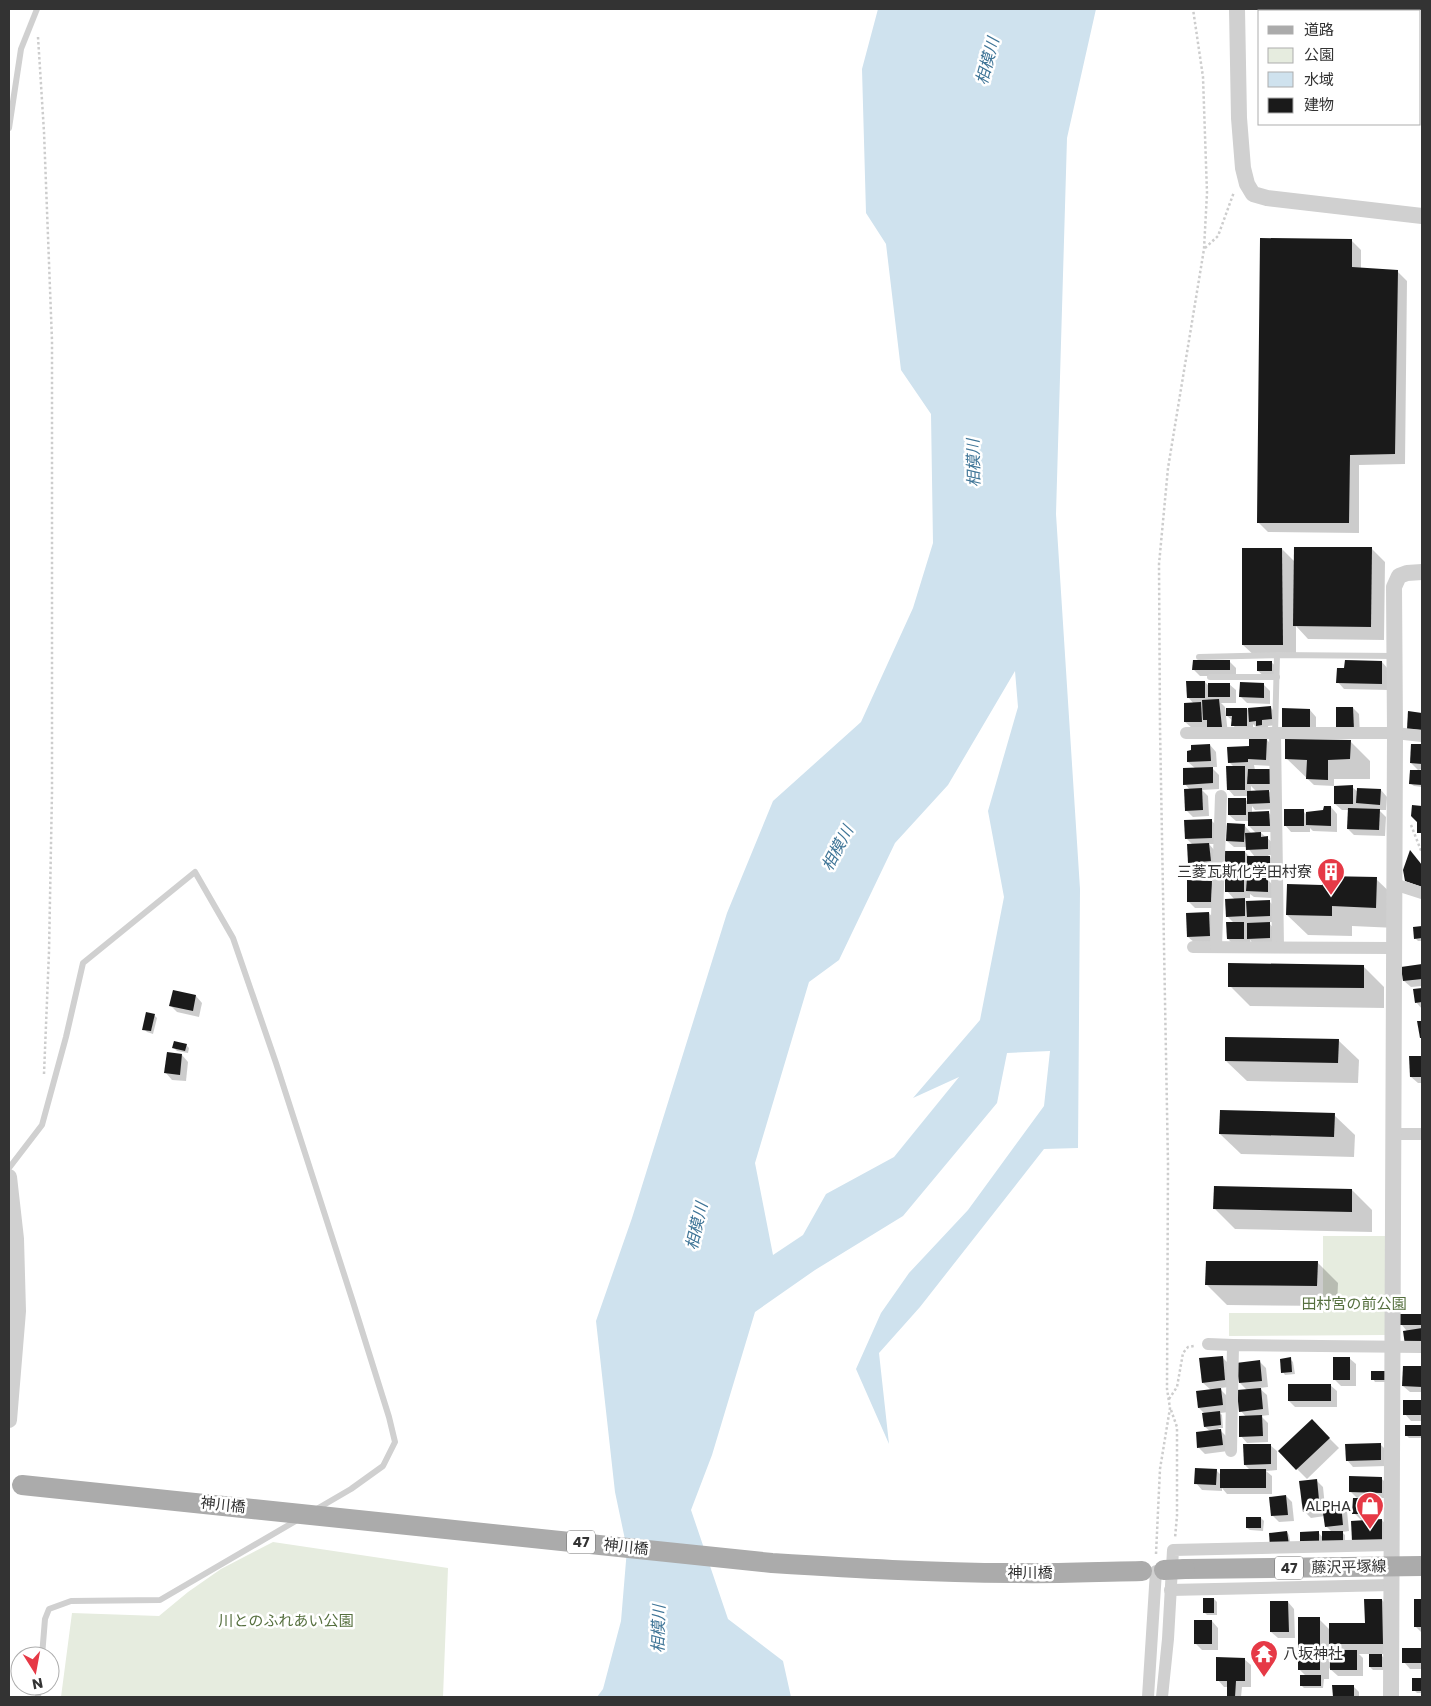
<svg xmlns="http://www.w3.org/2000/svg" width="1431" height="1706" font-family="Poppins,'Noto Sans JP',sans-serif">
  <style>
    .green { fill: #e6ecdf }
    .water { fill: #cfe2ee; fill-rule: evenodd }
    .shadow { fill: #0003; fill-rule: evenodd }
    .building { fill: #1a1a1a }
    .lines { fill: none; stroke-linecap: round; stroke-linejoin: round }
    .path { stroke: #cdcdcd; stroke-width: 2.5; stroke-dasharray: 2.5 2.5; stroke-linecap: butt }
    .service { stroke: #d0d0d0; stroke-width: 6 }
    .minor { stroke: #d0d0d0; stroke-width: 12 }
    .tertiary { stroke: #d0d0d0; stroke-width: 16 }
    .primary { stroke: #ababab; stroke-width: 20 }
    .primary-bridge { stroke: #ababab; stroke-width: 20 }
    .labels { text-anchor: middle; stroke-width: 5; stroke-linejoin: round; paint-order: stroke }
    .shield { fill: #fff; stroke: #707070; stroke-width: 1 }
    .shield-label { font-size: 14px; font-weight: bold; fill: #333 }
    .poi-label { font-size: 15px; fill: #333; stroke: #fff; text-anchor: end }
    .park-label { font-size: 15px; fill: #56703f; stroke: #fff }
    .street-label { font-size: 15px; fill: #333; stroke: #fff }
    .water-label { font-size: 16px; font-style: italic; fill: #3f7597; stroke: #fff }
  </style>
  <rect width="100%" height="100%" fill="#fff"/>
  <!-- green -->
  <g class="green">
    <path d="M1323,1236H1385V1335L1229,1336V1313H1323Z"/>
    <path d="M273,1542L448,1568L443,1697H61L72,1613L159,1616L188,1592L221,1569Z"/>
  </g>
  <!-- water -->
  <path class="water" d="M878,9H1096L1067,138L1056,514L1080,889L1078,1148L1044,1149L920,1307L879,1353L889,1444L856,1369L881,1313L909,1273L968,1210L1044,1106L1050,1051L1007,1053L997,1103L903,1216L815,1270L755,1312L712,1455L691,1510L728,1619L783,1661L791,1697H597L603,1689L621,1621L627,1549L615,1492L596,1321L632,1218L727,913L773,801L861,722L913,608L933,543L931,414L901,370L886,244L866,213L862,69ZM1015,671L1018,707L988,811L1004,897L980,1020L913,1098L959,1077L894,1157L826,1194L803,1235L773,1255L755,1163L809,982L839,960L895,843L948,785Z"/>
  <!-- shadow -->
  <g class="shadow">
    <path d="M1351,240L1361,250V269L1397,271L1407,281L1405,464L1359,465V533L1268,532L1258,522Z"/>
    <path d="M1282,549L1295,562L1372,549L1385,562L1384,640L1308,639L1296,626V658H1257L1243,645Z"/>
    <path d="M1230,662L1236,668V676H1200L1194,670Z"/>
    <path d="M1271,662L1278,668V677H1265L1258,671Z"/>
    <path d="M1382,662L1388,669V690L1344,689L1338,682Z"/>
    <path d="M1205,682L1209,686L1229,684L1236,690V703H1221L1225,707L1228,734L1192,728L1185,722L1194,704L1188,697Z"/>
    <path d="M1263,684L1270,691V704L1247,703L1241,697Z"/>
    <path d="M1271,708L1277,714L1278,725L1268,726V731L1257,728L1253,724V732H1239L1233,725V721L1227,716L1247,709L1250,712Z"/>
    <path d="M1337,708H1353L1359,714L1360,736Z"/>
    <path d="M1310,710L1316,717V734L1289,733Z"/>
    <path d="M1267,740L1273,746L1272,766L1254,765L1255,770L1277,790H1268L1275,798L1276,809L1255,810L1252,806V813H1269L1275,819L1276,832H1260L1274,844V855H1268L1276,863V877H1255L1251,872H1233L1226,866L1245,852L1250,857H1255L1247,847H1234L1227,841L1244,825L1251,833H1256L1249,826V821H1236L1229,815L1245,799L1249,803V796H1234L1228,789L1234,767L1229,762L1250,747ZM1251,786L1257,792H1251Z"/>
    <path d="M1350,741L1370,761V779H1334V786L1314,785L1286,758Z"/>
    <path d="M1210,745L1216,752L1217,767H1211L1219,775V789L1202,790L1208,796L1209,816L1193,817L1186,810L1190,790L1185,784L1196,769L1188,762Z"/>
    <path d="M1412,745H1422V769L1418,770L1411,763Z"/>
    <path d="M1411,771L1422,772V787L1414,786L1411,784Z"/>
    <path d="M1352,787L1358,792L1381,790L1387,797L1386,810H1379L1386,817L1385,836L1354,835L1348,829L1349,810H1342L1335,804Z"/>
    <path d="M1331,807L1337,814V832L1313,831L1310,828V832H1291L1285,825L1303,811L1306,814L1325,812Z"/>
    <path d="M1211,820L1218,827V844H1209L1215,851L1216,867L1196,869L1189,862L1193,845L1187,839Z"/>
    <path d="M1244,877L1248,881L1267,879L1274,886V898L1254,897L1250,894V898H1243L1247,902L1269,901L1276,908V922H1268L1275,930L1276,944L1255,945L1250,940V945H1234L1228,939L1234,923L1227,916L1235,900L1227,891Z"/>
    <path d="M1376,879L1397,899L1396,928L1352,926V936L1308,935L1287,915L1324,887Z"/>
    <path d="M1211,882L1217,908H1195L1188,901Z"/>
    <path d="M1209,913L1215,920L1216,942L1195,943L1188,937Z"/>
    <path d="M1422,927V941H1418L1415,938L1414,928Z"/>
    <path d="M1422,965V986L1411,987L1404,981L1403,968Z"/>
    <path d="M1364,967L1384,987V1008L1250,1006L1230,986Z"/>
    <path d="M1422,990V1009L1416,1002L1415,991Z"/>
    <path d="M174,992L196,996L202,1003L199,1017L177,1012L171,1006Z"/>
    <path d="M154,1015L157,1018L153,1034L147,1032L144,1029Z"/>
    <path d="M1338,1040L1359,1060L1358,1083L1247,1081L1226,1061Z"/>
    <path d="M186,1045L189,1048L188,1053L177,1051L174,1048Z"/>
    <path d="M182,1055L188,1062L186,1081L172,1080L166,1073Z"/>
    <path d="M1422,1057V1083H1418L1411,1077V1058Z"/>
    <path d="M1334,1115L1355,1135L1354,1157L1241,1154L1220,1134Z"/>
    <path d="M1352,1190L1372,1210V1232L1235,1229L1215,1209Z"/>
    <path d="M1318,1263L1338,1283L1337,1306L1227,1305L1207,1285Z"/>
    <path d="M1422,1315V1350L1402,1325L1401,1316Z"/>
    <path d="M1222,1357L1229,1364L1231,1387L1219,1388L1227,1396L1229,1412L1220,1413L1222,1415L1223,1428H1218L1227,1437L1228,1451L1205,1454L1199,1448L1210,1431L1205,1427V1414L1199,1408L1211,1390L1203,1383Z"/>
    <path d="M1349,1358L1356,1364V1386H1341L1335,1380Z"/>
    <path d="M1290,1359L1293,1362L1295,1374L1285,1375L1283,1372Z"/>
    <path d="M1259,1361L1266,1368L1268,1387L1259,1388L1267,1395L1269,1415L1261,1416L1268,1423V1442L1247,1443L1241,1436L1246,1417L1241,1411L1247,1390L1240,1383Z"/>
    <path d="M1404,1367H1422V1392H1410L1403,1386Z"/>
    <path d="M1372,1372L1389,1382H1375L1373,1379Z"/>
    <path d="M1330,1385L1337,1391V1407H1295L1289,1401Z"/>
    <path d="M1404,1401H1422V1421H1411L1405,1414Z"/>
    <path d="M1312,1421L1339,1448L1307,1479L1280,1452Z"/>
    <path d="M1406,1426H1422V1438H1409L1406,1435Z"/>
    <path d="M1380,1444L1387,1451V1466L1353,1467L1347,1460Z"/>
    <path d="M1270,1445L1277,1451V1470L1266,1471L1272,1476V1494H1227L1222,1488V1491L1202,1490L1196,1483L1216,1470L1221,1475L1250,1470L1245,1465Z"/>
    <path d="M1381,1478L1388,1485V1498H1369L1376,1506V1521L1382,1520L1388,1527V1546L1354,1513L1358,1499L1350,1491Z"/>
    <path d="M1316,1480L1323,1487L1325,1507L1340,1505L1347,1511L1349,1531L1342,1532L1345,1535V1545L1304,1546L1318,1532L1323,1538L1332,1532L1326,1526L1325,1516L1311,1518L1304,1511Z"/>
    <path d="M1286,1496L1292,1502L1294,1521L1279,1522L1273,1516Z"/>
    <path d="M1261,1518L1264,1521L1263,1531L1250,1530L1247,1528Z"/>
    <path d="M1287,1532L1289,1535L1291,1547L1274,1549Z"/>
    <path d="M1214,1599L1217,1602V1615H1207L1204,1612Z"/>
    <path d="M1382,1600L1392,1610V1654H1380L1384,1658V1670H1373L1370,1667V1654H1359L1363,1658V1676H1338L1329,1668V1679H1324L1323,1688H1304L1301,1685L1306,1676L1299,1669L1319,1619L1330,1630L1366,1624ZM1329,1643L1338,1651L1329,1652Z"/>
    <path d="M1415,1600H1422V1633L1416,1627Z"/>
    <path d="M1288,1602L1294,1609L1295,1638H1278L1271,1632Z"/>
    <path d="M1212,1621L1218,1628V1650H1202L1195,1643Z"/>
    <path d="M1404,1649H1422V1669H1410L1404,1662Z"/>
    <path d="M1244,1659L1251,1665V1687H1242L1241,1697H1228V1687H1224L1218,1680Z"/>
    <path d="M1414,1679H1422V1693H1417L1414,1690Z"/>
    <path d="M1334,1686H1353L1359,1692V1697H1334Z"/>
  </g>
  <!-- building -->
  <g class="building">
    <path d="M1260,238L1352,239V267L1398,270L1395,454L1350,455L1349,523H1257Z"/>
    <path d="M1294,547H1372L1371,627L1293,626Z"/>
    <path d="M1242,548H1282L1283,645H1242Z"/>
    <path d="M1193,660H1230V670H1192Z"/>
    <path d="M1345,660L1382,661V684L1336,683L1337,668H1344Z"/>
    <rect x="1257" y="661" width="15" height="10"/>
    <path d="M1186,681H1205V698H1187Z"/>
    <path d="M1240,682L1264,683V698L1239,697Z"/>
    <rect x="1208" y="683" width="22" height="14"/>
    <path d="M1219,699L1222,727L1207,729V720H1203L1202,700Z"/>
    <path d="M1201,702L1202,722H1184V703Z"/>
    <path d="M1271,706L1272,719L1262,720V725L1256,726V721L1249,722L1248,708Z"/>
    <path d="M1336,707H1353L1354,730H1336Z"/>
    <path d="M1226,708H1247V726H1231L1232,716H1226Z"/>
    <path d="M1282,708L1310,709V728L1282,727Z"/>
    <path d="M1408,711L1422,713V730L1407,729Z"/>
    <path d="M1249,738H1267L1266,760L1248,759V762L1228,763L1227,747L1249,746Z"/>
    <path d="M1285,739L1351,740L1350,759L1328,760V780L1306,779L1307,760L1285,759Z"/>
    <path d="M1210,744L1211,761L1187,762V751L1191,750V745Z"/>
    <path d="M1411,744H1422V764L1410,763Z"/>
    <path d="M1226,766H1245V790H1227Z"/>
    <path d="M1213,767V783L1183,785V768Z"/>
    <path d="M1248,769H1271V784H1247Z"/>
    <path d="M1410,770H1422V785L1409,784Z"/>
    <path d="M1353,785V804H1334V786Z"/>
    <path d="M1202,788L1203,810L1185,811L1184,789Z"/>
    <path d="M1357,788L1381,789L1380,805L1356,803Z"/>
    <path d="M1269,790L1270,803L1247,804V791Z"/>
    <rect x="1228" y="798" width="18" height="17"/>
    <path d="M1412,805L1422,806V833H1417V822L1411,816Z"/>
    <path d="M1324,806H1331V826L1306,825V812L1323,810Z"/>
    <path d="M1348,808L1380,809L1379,830L1347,829Z"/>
    <rect x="1284" y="809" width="20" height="17"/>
    <path d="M1269,811L1270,826H1248V812Z"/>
    <path d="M1212,819V838L1185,839L1184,820Z"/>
    <path d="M1227,823L1245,824L1244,842L1226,841Z"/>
    <path d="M1261,832V837L1268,836V849L1246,850L1245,833Z"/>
    <path d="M1209,843L1211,861L1188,863L1187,844Z"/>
    <path d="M1410,850L1422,865V887L1405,881L1403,870Z"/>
    <path d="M1225,851H1245V866L1225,867Z"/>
    <rect x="1247" y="856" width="23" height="15"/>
    <rect x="1225" y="876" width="19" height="16"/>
    <path d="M1323,876L1377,877L1376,908L1332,906V916L1286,915L1287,884L1322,885Z"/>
    <path d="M1247,878H1268V892L1246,891Z"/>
    <path d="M1187,880L1212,881L1211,902H1187Z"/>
    <path d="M1245,898V916L1226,917L1225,899Z"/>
    <path d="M1270,900V916L1247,917L1246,901Z"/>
    <path d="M1209,912L1210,936L1187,937L1186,913Z"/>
    <path d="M1226,922H1244V939H1227Z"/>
    <path d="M1270,922V938L1247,939V923Z"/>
    <path d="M1422,926V938L1414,939L1413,927Z"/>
    <path d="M1228,963L1364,965V988L1228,987Z"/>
    <path d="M1422,964V979L1403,981L1401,967Z"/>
    <path d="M1422,988V1002L1415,1003L1413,989Z"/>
    <path d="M173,990L196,995L193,1011L169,1006Z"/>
    <path d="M146,1012L155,1014L151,1031L142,1030Z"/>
    <path d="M1417,1021H1422V1038H1420Z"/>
    <path d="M1225,1037L1339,1039L1338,1063L1225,1061Z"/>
    <path d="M174,1041L187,1044L185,1051L172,1048Z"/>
    <path d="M167,1052L182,1054L180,1075L164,1073Z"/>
    <path d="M1409,1056H1422V1077H1410Z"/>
    <path d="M1220,1110L1335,1113L1334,1137L1219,1134Z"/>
    <path d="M1214,1186L1352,1189V1212L1213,1209Z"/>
    <path d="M1206,1261H1318L1317,1286L1205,1285Z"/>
    <rect x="1400" y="1314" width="22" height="11"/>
    <path d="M1422,1328V1343L1405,1345L1403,1331Z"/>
    <path d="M1223,1356L1225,1380L1202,1383L1199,1358Z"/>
    <path d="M1291,1357L1292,1372L1281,1373L1280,1359Z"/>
    <rect x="1333" y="1357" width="17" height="23"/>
    <path d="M1260,1360L1262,1381L1239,1383L1236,1363Z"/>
    <path d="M1403,1366H1422V1387L1402,1386Z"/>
    <rect x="1371" y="1371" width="15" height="9"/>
    <rect x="1288" y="1384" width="43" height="17"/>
    <path d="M1221,1388L1223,1405L1198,1408L1196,1391Z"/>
    <path d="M1261,1388L1263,1409L1239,1412L1237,1390Z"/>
    <rect x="1403" y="1400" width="19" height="15"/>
    <path d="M1220,1411L1221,1425L1204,1427L1202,1413Z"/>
    <path d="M1262,1415L1263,1436L1239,1437V1416Z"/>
    <path d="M1312,1419L1330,1438L1296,1470L1278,1451Z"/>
    <rect x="1405" y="1425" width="17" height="11"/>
    <path d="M1221,1429L1223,1445L1197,1448L1196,1432Z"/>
    <path d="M1381,1443V1460L1346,1461L1345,1444Z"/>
    <path d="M1243,1444H1271V1464L1244,1465Z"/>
    <path d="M1195,1468L1217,1469L1216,1485L1194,1484Z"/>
    <rect x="1220" y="1469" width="46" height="19"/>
    <path d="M1349,1476L1382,1477V1493L1349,1492Z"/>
    <path d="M1317,1479L1320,1510L1303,1512L1299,1481Z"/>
    <path d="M1286,1495L1288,1515L1271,1516L1269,1497Z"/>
    <path d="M1353,1498H1370V1514H1352Z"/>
    <path d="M1341,1504L1343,1525L1325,1527L1322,1506Z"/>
    <rect x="1246" y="1517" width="15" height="11"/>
    <path d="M1382,1519V1540L1352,1541L1351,1521Z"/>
    <path d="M1287,1531L1289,1545L1270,1547L1269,1533Z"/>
    <path d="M1319,1531V1544H1300V1532Z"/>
    <rect x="1322" y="1531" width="21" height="12"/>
    <rect x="1203" y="1598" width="11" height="15"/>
    <path d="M1364,1599H1382L1383,1644H1329V1623H1365Z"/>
    <rect x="1414" y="1599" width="8" height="28"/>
    <path d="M1270,1601H1288L1289,1632H1270Z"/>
    <rect x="1298" y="1617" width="22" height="53"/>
    <rect x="1194" y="1620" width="18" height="24"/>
    <rect x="1402" y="1648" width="20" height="15"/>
    <rect x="1330" y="1650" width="27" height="20"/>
    <rect x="1369" y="1654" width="13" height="13"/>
    <path d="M1216,1657L1245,1658V1681H1236L1235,1697H1227V1681H1216Z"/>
    <rect x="1300" y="1675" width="21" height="11"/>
    <rect x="1412" y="1678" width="10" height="13"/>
    <path d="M1332,1685H1354V1697H1333Z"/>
  </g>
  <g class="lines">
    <!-- path -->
    <g class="path">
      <path d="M38,37L44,132L52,341V792L49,952L44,1074"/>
      <path d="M1205,248L1218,236L1234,192"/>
      <path d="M1411,825L1422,853"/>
      <path d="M1169,1399L1177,1387L1183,1353L1188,1347L1194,1346"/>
      <path d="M1171,1410L1177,1427V1516L1175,1538"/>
      <path d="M1156,1554L1160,1469L1170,1408L1167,1389L1168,1164L1160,728L1159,564L1168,468L1204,249L1207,193L1203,77L1193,9"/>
    </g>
    <!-- service -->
    <g class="service">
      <path d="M9,128L21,49L37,9"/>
      <path d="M1199,657L1277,655L1394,656"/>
      <path d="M1210,677H1277"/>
      <path d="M1275,734L1277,655"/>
      <path d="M9,1168L42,1125L66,1037L83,963L195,872L233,938L276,1063L353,1302L389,1417L395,1442L383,1466L351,1489L315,1510"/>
      <path d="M42,1656L45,1619L49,1609L71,1601L160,1600L299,1519"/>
      <path d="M38,1697L39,1686"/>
    </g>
    <!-- minor -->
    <g class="minor">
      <path d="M1186,733H1395L1422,736"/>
      <path d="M1275,734L1278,947"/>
      <path d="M1394,884L1422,893"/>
      <path d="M1193,947L1393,948"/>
      <path d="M1216,947L1221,796"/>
      <path d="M1393,1134H1422"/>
      <path d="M1208,1344L1233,1345"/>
      <path d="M1231,1451L1233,1345L1422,1347"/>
      <path d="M1170,1590L1391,1585"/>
      <path d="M1148,1697L1156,1571"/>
      <path d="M1162,1697L1168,1639L1173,1550L1391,1545"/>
    </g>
    <!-- tertiary -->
    <g class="tertiary">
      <path d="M1237,9L1239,118L1243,168L1247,184L1253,194L1267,198L1422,216"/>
      <path d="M9,1177L16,1239L18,1311L9,1420"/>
      <path d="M1391,1697L1395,733L1394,587L1399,576L1407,573L1422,572"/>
    </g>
    <!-- primary -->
    <path class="primary" d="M1185,1569L1422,1566"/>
    <!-- primary-bridge -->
    <g class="primary-bridge">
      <path d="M22,1485L772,1563C852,1568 932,1573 1012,1573C1056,1574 1099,1572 1142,1571"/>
      <path d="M1164,1570L1185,1569"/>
    </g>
  </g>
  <!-- icons -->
  <defs>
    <symbol id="building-pin" viewBox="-11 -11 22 30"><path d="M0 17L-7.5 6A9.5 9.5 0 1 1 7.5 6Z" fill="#e63946" stroke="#fff"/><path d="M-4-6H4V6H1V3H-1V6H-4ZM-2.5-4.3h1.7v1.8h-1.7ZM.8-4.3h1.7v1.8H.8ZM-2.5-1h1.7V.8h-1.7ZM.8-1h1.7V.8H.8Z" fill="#fff"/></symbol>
    <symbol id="shop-pin" viewBox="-11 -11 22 30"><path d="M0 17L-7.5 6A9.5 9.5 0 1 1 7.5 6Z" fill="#e63946" stroke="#fff"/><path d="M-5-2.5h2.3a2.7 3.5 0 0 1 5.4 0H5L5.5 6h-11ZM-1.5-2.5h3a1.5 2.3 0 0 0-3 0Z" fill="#fff"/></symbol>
    <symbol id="temple-pin" viewBox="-11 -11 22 30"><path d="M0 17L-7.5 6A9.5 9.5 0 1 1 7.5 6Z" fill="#e63946" stroke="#fff"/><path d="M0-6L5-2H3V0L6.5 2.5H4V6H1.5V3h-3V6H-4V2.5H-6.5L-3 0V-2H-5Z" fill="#fff"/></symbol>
  </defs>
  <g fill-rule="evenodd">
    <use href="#building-pin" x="1315" y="856" width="32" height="43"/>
    <use href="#shop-pin" x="1354" y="1490" width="32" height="43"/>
    <use href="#temple-pin" x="1248" y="1638" width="32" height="43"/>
  </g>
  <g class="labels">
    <!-- shield labels -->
    <g class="shield">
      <rect x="567" y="1530.5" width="28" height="23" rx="4"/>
      <rect x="1275" y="1556.5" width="28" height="23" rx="4"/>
    </g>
    <g class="shield-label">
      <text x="581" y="1547">47</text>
      <text x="1289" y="1573">47</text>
    </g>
    <!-- poi labels -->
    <g class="poi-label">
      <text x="1312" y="877">三菱瓦斯化学田村寮</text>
      <text x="1351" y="1511">ALPHA</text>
      <text x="1283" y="1659" text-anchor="start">八坂神社</text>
    </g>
    <!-- park labels -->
    <g class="park-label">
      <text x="1354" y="1309">田村宮の前公園</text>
      <text x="286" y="1626">川とのふれあい公園</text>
    </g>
    <!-- street labels -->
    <g class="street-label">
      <text transform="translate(223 1505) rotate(6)" y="5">神川橋</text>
      <text transform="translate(626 1547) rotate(6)" y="5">神川橋</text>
      <text transform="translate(1349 1567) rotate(-1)" y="5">藤沢平塚線</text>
      <text x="1030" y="1578">神川橋</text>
    </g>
    <!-- water labels -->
    <g class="water-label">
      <text transform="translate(987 61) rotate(-75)" y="6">相模川</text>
      <text transform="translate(973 463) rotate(-91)" y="6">相模川</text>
      <text transform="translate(837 848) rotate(-62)" y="6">相模川</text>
      <text transform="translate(696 1226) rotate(-77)" y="6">相模川</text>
      <text transform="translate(658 1629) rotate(-89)" y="6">相模川</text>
    </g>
  </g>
  <!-- border -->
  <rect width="1431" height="1706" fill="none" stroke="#333333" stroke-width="20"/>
  <!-- legend -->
  <rect x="1258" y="10" width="162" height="115" fill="#ffffff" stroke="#adadad"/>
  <rect x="1268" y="26" width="25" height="8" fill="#ababab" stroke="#adadad"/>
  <text x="1304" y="35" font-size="15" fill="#333333">道路</text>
  <rect x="1268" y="48" width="25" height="15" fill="#e6ecdf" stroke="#adadad"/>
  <text x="1304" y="60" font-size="15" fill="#333333">公園</text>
  <rect x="1268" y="72" width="25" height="15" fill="#cfe2ee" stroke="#adadad"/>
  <text x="1304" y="85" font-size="15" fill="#333333">水域</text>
  <rect x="1268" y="98" width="25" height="15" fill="#1a1a1a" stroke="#adadad"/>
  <text x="1304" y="110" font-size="15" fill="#333333">建物</text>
  <!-- north arrow -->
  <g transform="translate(35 1671) rotate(169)"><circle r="24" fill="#ffffff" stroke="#adadad"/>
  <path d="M0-4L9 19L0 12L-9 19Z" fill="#e63946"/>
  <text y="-8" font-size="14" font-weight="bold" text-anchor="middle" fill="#333333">N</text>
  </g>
</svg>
